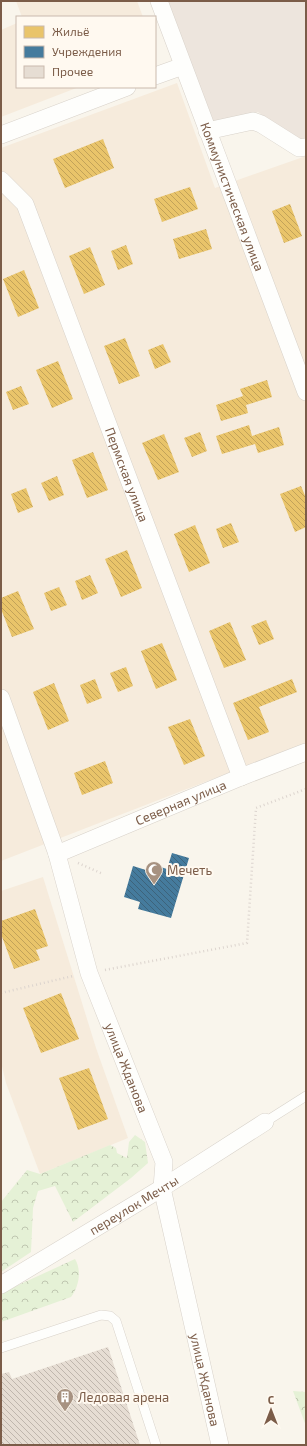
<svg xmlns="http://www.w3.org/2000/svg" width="307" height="1446" font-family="'Exo 2',sans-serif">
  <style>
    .residential { fill: #f6ebdc }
    .industrial { fill: #ede5dd }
    .forest { fill: url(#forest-crowns) }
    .homes { fill: url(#homes-back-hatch) }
    .public { fill: url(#public-back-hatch) }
    .building { fill: url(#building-back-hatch) }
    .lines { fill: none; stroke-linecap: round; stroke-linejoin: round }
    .service-casing { stroke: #d8d2ca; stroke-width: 10 }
    .minor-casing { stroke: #d8d2ca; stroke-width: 18 }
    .path { stroke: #dcd4ce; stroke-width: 2.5; stroke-dasharray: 1 3; stroke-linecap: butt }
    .service { stroke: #fefefc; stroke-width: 9 }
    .minor { stroke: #fefefc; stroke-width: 17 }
    .labels { text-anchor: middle; stroke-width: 4; stroke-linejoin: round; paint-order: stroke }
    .street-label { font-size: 13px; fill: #7b5c48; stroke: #fff9f0 }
    .poi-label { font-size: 13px; fill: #7b5c48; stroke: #fff9f0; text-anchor: start }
  </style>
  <defs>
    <pattern id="forest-crowns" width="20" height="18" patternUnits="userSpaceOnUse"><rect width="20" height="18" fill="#e5f1d6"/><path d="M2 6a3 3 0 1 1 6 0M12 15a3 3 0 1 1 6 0" fill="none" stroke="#bfc6b0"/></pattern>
    <pattern id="homes-back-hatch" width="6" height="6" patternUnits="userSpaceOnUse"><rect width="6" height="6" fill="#e9c46a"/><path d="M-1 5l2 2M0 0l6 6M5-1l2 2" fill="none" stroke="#c2a259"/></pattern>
    <pattern id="public-back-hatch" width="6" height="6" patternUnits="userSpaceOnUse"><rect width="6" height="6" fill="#457b9d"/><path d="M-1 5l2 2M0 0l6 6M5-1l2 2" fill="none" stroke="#3d637b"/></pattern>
    <pattern id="building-back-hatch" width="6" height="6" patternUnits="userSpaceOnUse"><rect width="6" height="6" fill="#e6ddd3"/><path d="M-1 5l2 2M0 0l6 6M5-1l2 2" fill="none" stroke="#bfb6ad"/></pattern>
  </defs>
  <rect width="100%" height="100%" fill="#f9f5ec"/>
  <!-- residential -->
  <g class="residential">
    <path d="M16,1H137L143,17H22Z"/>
    <path d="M17,23V87H79L1,117V30Z"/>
    <path d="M177,83L215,188L306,156V743L1,861V148Z"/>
    <path d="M43,877L96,1048L128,1138L40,1174L6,1083L1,1062V891Z"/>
  </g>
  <!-- industrial -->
  <path class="industrial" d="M168,1H306V143L301,144L258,112L213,122Z"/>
  <!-- forest -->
  <g class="forest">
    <path d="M135,1135L145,1142L148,1163L131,1178L73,1222L55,1186L38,1191L33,1208L31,1252L1,1272V1202L27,1170L40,1174L110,1145L116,1148L117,1153L127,1158L129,1142Z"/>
    <path d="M75,1259C82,1271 79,1286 71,1297L1,1322V1293Z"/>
    <path d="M293,1391L306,1392V1426Z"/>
  </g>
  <!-- homes -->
  <g class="homes">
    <path d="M103,139L114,168L65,188L53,159Z"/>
    <path d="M190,187L198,209L162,222L154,199Z"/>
    <path d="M290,204L302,236L284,243L272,211Z"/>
    <path d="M206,229L212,249L179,259L173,239Z"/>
    <path d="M126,245L133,264L118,270L111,251Z"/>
    <path d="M90,247L105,285L84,294L69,256Z"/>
    <path d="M24,270L39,308L18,317L3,279Z"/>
    <path d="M125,338L140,376L119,384L104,346Z"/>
    <path d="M163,344L171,362L155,369L148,350Z"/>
    <path d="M58,361L73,399L52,408L36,370Z"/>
    <path d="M267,380L272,397L246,405L248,413L221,421L216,405L243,396L240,389Z"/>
    <path d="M21,386L29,404L13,410L6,392Z"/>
    <path d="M249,425L252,436L279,427L284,445L258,453L255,444L222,454L216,436Z"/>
    <path d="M200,432L207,451L192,457L184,438Z"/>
    <path d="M164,434L179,472L158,480L142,443Z"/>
    <path d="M93,452L108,490L87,498L72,460Z"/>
    <path d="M57,476L64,495L49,501L41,483Z"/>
    <path d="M301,486L306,498V527L295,532L280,494Z"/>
    <path d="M26,488L33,507L18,513L11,494Z"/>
    <path d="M231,523L239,542L223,548L216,529Z"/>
    <path d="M195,525L210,563L189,572L174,534Z"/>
    <path d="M127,550L142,588L121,597L105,559Z"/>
    <path d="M90,575L98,593L82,600L75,581Z"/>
    <path d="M59,587L67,605L51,611L44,593Z"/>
    <path d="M18,591L34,629L12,637L1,609V598Z"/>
    <path d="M266,620L274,639L259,645L251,626Z"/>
    <path d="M230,622L246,660L224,668L209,631Z"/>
    <path d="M162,643L177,680L156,689L141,651Z"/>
    <path d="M126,667L133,686L118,692L110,673Z"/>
    <path d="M95,679L102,698L87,704L80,685Z"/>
    <path d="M292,679L297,692L259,707L269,732L248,740L233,703Z"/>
    <path d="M54,683L69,721L48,730L33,692Z"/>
    <path d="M190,719L205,756L184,765L168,727Z"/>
    <path d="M105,761L113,783L82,795L74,773Z"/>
    <path d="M35,909L48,946L36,950L40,960L14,969L1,934V921Z"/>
    <path d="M61,993L79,1039L41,1053L23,1008Z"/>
    <path d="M89,1068L108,1119L78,1130L59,1078Z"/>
  </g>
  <!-- public -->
  <path class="public" d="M172,853L189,858L171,918L138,909L140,902L124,897L133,866L149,871L151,864L167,869Z"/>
  <!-- building -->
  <path class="building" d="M108,1347L140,1445H1V1374L9,1372L12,1379Z"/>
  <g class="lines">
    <defs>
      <g id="service">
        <path d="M265,1122L306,1096"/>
        <path d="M1,1348L101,1315L110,1316L116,1321L156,1445"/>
      </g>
      <g id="minor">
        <path id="s1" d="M159,1L306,392"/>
        <path d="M155,76L183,66"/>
        <path d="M207,131L253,121L261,124L299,148L306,147"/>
        <path d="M1,135L127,87"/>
        <path id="s2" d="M1,180L25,204L241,777"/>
        <path id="s3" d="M1,698L57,854L89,973L164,1162L162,1188L220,1445"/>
        <path id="s4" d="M57,854L241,777L306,752"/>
        <path id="s5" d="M1,1285L162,1188L265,1122"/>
      </g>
    </defs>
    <!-- service casing -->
    <use href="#service" class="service-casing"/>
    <!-- minor casing -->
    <use href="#minor" class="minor-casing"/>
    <!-- path -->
    <g class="path">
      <path d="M78,863L103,874"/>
      <path d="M105,970L247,943L256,808L306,789"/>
      <path d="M1,993L73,976"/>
    </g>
    <!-- service -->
    <use href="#service" class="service"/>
    <!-- minor -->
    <use href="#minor" class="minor"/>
  </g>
  <!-- icons -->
  <defs>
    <symbol id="mosque-pin" viewBox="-11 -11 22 30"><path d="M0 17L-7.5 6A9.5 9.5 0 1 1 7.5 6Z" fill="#a79281" stroke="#fff9f0"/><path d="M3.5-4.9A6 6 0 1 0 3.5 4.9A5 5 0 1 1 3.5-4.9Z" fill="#fff"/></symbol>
    <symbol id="building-pin" viewBox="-11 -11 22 30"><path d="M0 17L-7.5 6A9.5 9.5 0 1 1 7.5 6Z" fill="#a79281" stroke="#fff9f0"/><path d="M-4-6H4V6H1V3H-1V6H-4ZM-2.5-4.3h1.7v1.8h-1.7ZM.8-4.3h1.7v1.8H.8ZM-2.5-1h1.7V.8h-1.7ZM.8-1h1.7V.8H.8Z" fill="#fff"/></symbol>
  </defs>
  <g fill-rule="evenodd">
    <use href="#mosque-pin" x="144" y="860" width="20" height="27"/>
    <use href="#building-pin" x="55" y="1387" width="20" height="27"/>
  </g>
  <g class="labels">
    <!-- street labels -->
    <g class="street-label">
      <text dy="5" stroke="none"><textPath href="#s1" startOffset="209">Коммунистическая улица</textPath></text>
      <text dy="5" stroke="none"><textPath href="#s2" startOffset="323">Пермская улица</textPath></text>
      <text dy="5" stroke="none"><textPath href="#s4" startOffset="134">Северная улица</textPath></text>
      <text dy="5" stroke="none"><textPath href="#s3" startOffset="391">улица Жданова</textPath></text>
      <text dy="5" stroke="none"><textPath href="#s5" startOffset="155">переулок Мечты</textPath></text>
      <text dy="5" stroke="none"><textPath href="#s3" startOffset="715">улица Жданова</textPath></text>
    </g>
    <!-- poi labels -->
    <g class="poi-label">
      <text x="167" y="875">Мечеть</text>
      <text x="78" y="1402">Ледовая арена</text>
    </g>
  </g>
  <!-- border -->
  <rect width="307" height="1446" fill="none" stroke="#7b5c48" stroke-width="4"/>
  <!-- legend -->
  <rect x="16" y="16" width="140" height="72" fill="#fff9f0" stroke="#cabaad"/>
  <rect x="24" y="26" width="20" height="12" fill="#e9c46a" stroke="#cabaad"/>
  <text x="52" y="36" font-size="12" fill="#7b5c48">Жильё</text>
  <rect x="24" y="46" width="20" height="12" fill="#457b9d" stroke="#cabaad"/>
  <text x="52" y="56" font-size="12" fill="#7b5c48">Учреждения</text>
  <rect x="24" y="66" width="20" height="12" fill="#e6ddd3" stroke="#cabaad"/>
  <text x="52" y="76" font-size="12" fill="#7b5c48">Прочее</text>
  <!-- north arrow -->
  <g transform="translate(271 1410)" stroke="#fff9f0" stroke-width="3" paint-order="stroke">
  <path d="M0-3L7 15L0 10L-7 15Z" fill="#7b5c48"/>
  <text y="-6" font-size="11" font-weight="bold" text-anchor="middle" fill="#7b5c48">С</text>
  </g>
</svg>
